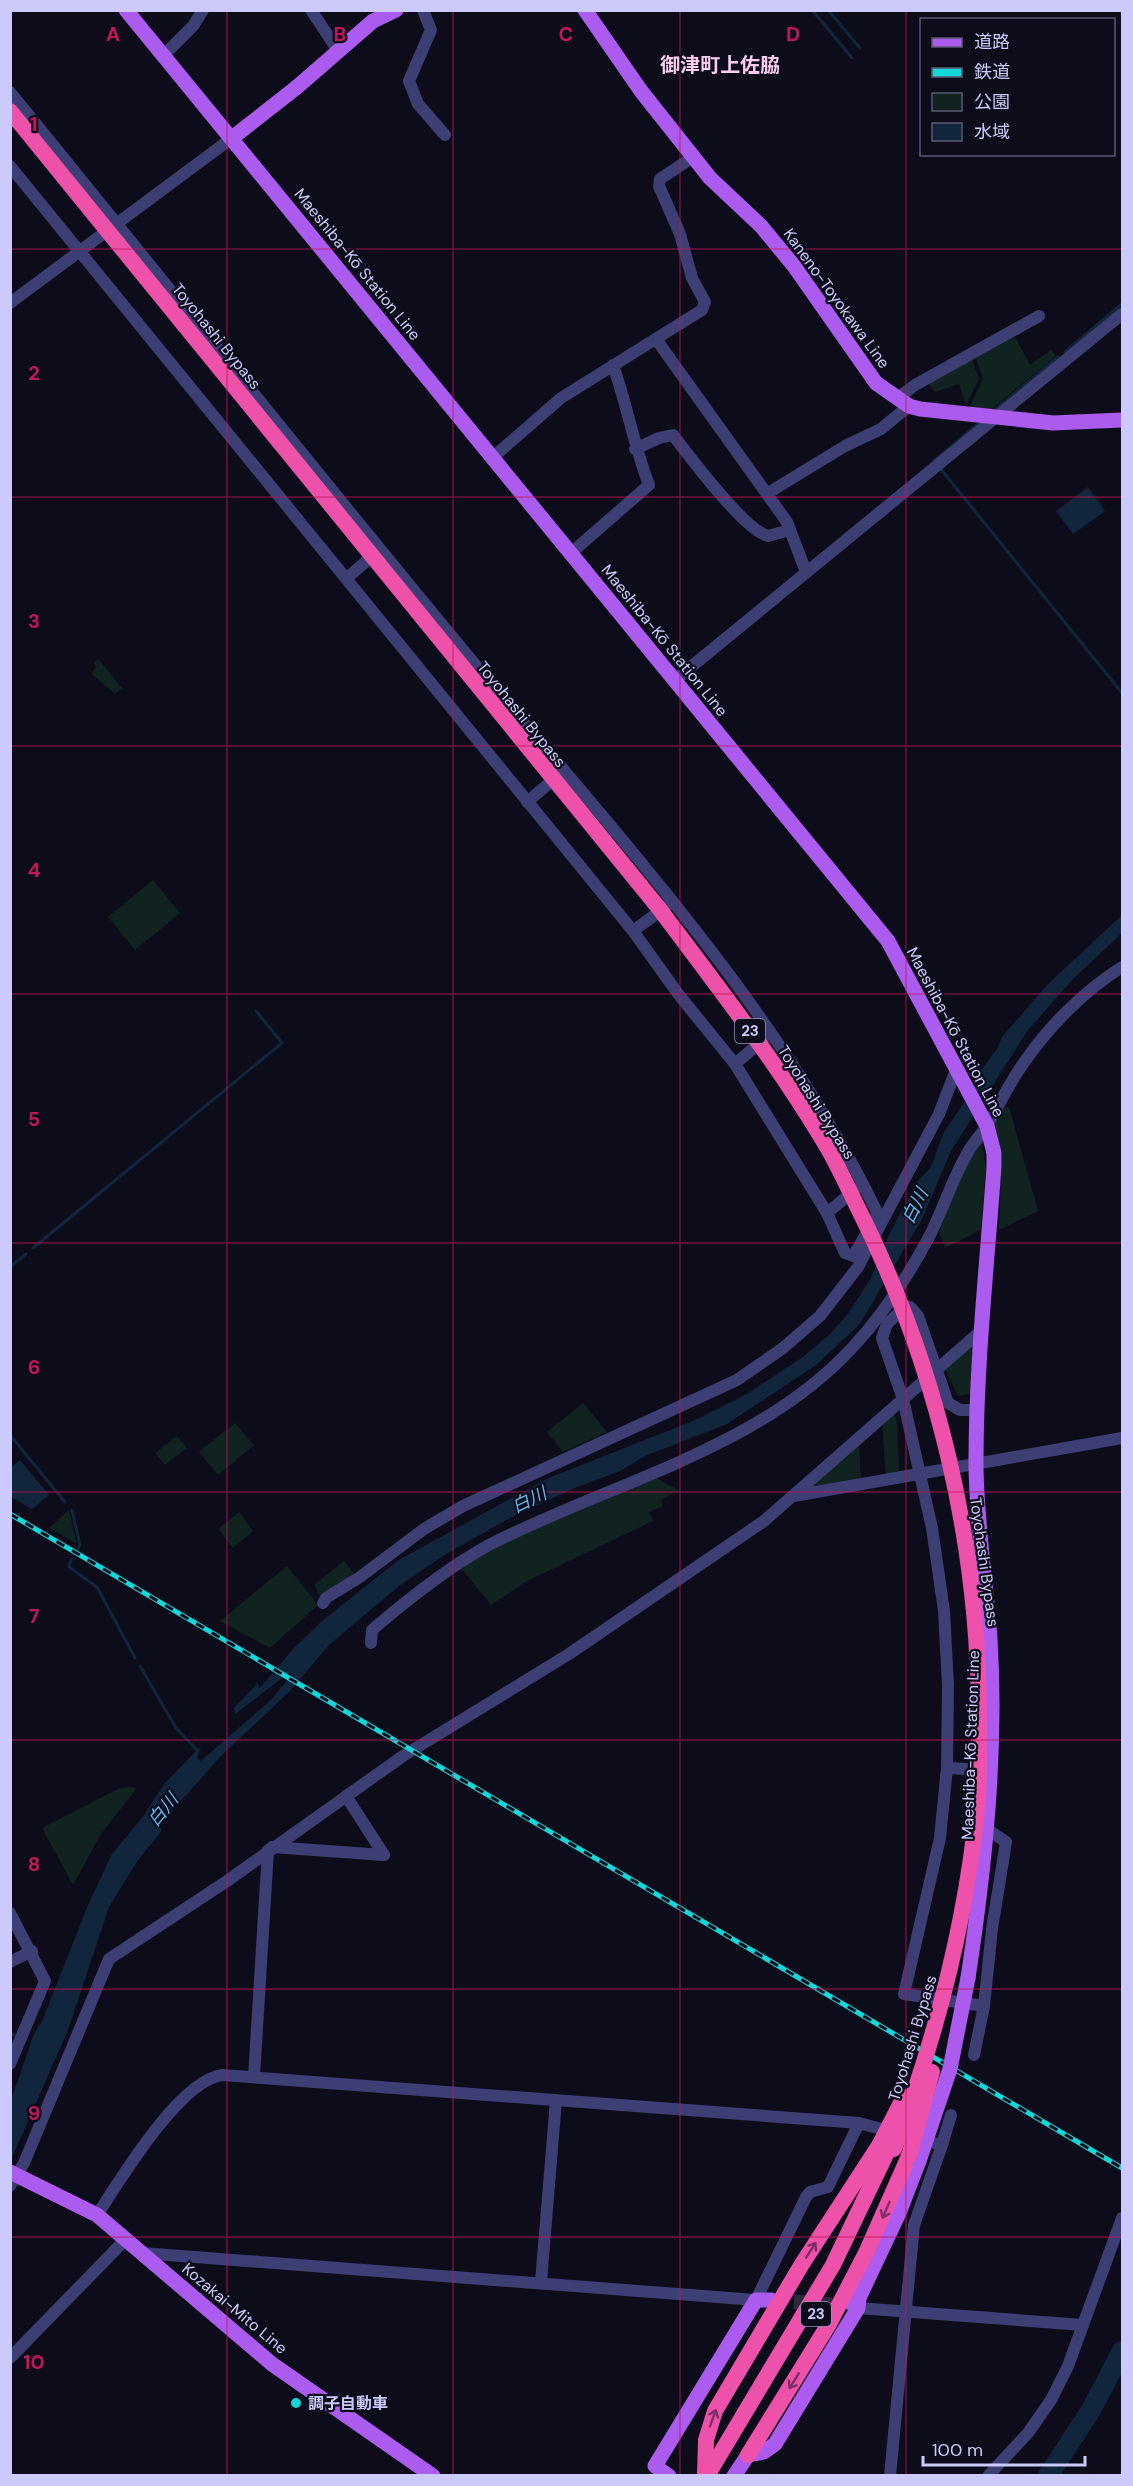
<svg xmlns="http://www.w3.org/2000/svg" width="1133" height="2486" font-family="'DM Sans','Noto Sans JP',sans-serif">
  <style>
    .green { fill: #102321 }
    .water { fill: #11263d }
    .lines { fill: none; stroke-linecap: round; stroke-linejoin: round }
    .stream { stroke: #11263d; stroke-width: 3 }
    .river { stroke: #11263d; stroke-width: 20 }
    .major-tunnel { stroke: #2a283c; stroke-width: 15; stroke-dasharray: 15 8; stroke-linecap: butt }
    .minor { stroke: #3c3e74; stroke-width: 12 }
    .major { stroke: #ab5cef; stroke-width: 15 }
    .highway { stroke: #ee51a9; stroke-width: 16 }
    .rail-casing { stroke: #15d7da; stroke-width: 5 }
    .rail { stroke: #0d0c1a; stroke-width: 3; stroke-dasharray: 9; stroke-linecap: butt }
    .major-bridge { stroke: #ab5cef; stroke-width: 15 }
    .highway-bridge { stroke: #ee51a9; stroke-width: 16 }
    .oneway { stroke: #7e2e62 }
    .grid { fill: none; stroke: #c2185b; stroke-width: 1.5; stroke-opacity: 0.55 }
    .poi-dot { fill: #15d7da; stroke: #0d0c1a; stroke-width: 2 }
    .labels { text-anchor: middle; stroke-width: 4.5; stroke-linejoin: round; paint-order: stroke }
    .shield { fill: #0d0c1a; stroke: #9291b7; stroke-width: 1.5 }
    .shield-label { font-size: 15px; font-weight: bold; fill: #cbcafa }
    .street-label { font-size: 16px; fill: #cbcafa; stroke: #0d0c1a }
    .poi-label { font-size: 16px; font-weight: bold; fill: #cbcafa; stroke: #0d0c1a; text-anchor: start }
    .water-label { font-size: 18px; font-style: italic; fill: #62baf0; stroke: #0d0c1a }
    .quarter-label { font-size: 20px; font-weight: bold; fill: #facced; stroke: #0d0c1a }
    .grid-label { font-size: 20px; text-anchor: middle; font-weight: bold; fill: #c2185b; stroke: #0d0c1a; stroke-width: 4.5; stroke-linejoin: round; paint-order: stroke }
  </style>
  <rect width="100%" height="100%" fill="#0d0c1a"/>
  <!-- green -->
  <g class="green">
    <path d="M1013,333L1030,365L1051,350L1056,356L988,412L968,410L983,379L975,355Z"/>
    <path d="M971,357L979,379L966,405L959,384L935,392L927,382Z"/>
    <path d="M98,659L122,688L115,694L92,674L96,666L94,663Z"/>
    <path d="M153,880L180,913L135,950L108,917Z"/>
    <path d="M1006,1105L1010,1110L1038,1211L999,1230L1002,1152L992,1122Z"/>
    <path d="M981,1139L986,1168L981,1230L945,1248L939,1232L970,1153Z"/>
    <path d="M974,1340L971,1394L958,1396L944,1367Z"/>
    <path d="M583,1403L607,1432L563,1452L547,1432Z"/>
    <path d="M893,1411L897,1421L899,1474L886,1477L882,1421Z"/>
    <path d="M235,1423L254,1445L218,1475L199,1452Z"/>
    <path d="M177,1436L187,1448L165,1465L155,1453Z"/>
    <path d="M859,1442L861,1481L806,1491Z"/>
    <path d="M651,1475L678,1490L661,1500L663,1506L649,1512L653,1521L527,1581L491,1605L461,1568L514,1538Z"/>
    <path d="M69,1510L77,1544L49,1528Z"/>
    <path d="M239,1512L253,1531L233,1548L218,1529Z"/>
    <path d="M344,1561L355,1575L320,1596L314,1585Z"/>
    <path d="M287,1566L318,1605L270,1648L220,1621Z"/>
    <path d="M132,1787L136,1789L101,1834L73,1885L42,1828L120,1788Z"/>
  </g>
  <!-- water -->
  <g class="water">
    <path d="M1088,487L1105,511L1073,534L1056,511Z"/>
    <path d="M1122,915V933L1073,979L1028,1030L951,1151L922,1219L865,1315L859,1325L816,1365L727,1424L645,1456L620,1471L577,1487L510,1518L446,1554L399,1586L329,1645L289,1692L221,1756L156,1829L162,1828L161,1832L138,1860L109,1907L68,2030L11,2160V2100L34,2034L43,2019L88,1905L112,1854L142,1818L165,1783L201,1746L197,1757L200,1761L203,1759L272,1699L292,1674L289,1673L235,1714L234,1708L258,1683L259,1689L294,1648L321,1622L397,1561L546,1479L693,1421L747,1394L803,1357L831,1333L847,1315L870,1280L890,1233L917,1182L931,1167L944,1132L979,1081L981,1070L997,1049L1002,1037L1048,984Z"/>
    <path d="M20,1460L49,1495L32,1509L11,1497V1467Z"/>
  </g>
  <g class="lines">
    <!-- stream -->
    <g class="stream">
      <path d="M812,10L852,58"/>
      <path d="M828,10L860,48"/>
      <path d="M1065,352L1122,304"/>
      <path d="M992,412L1058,357"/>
      <path d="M934,461L979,423"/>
      <path d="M940,468L1122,693"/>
      <path d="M33,1248L282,1043L256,1011"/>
      <path d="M10,1267L26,1254"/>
      <path d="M10,1435L65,1502"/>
      <path d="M72,1510L80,1545L77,1550"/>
      <path d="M71,1560L69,1567L97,1587L135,1658"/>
      <path d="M140,1666L176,1728L197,1750"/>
      <path d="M10,2034L15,2035"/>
    </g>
    <!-- river -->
    <path class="river" d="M1048,2476L1091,2410L1122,2351"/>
    <!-- major-tunnel -->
    <path class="major-tunnel" d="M771,2300L844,2306"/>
    <!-- minor -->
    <g class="minor">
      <path d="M311,10L339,52"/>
      <path d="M423,10L431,30L409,81L418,104L445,135"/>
      <path d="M163,56L193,26L203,10"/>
      <path d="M10,92C168,286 323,482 483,674C625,845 780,1012 878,1214L853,1256L845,1253L827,1213L735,1064L679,995L633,931L10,166"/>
      <path d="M10,303L232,138"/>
      <path d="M656,339L787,522L806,572"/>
      <path d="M898,398L915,385L1039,316"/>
      <path d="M635,449L659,438L673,435C690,457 744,530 768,536L790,530"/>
      <path d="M492,458L561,398L702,310L705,302L692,278L680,234L659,186L660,179L693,157"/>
      <path d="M768,493L845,446L881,429L909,406"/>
      <path d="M571,553L649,485C634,446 627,405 613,365"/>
      <path d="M347,578L378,551"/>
      <path d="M675,680L1122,314"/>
      <path d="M527,802L560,774"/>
      <path d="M633,931L667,906"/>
      <path d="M735,1064L763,1040"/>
      <path d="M827,1213L856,1189"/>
      <path d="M977,1410H960L948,1403L918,1316L910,1307L906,1306L887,1324L882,1338L903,1399L932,1528L944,1611L948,1685L947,1768L940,1838L904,1994L984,2006L992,1929L1006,1842L987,1829"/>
      <path d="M794,1496L1122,1438"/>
      <path d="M323,1603L326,1598L360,1577L424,1529L463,1506L737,1380L783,1348L820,1316L858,1267L939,1114L956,1070"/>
      <path d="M371,1643L372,1630C408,1599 447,1568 489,1545C609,1483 758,1450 852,1348C883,1315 908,1276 929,1237C943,1210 952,1179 968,1152C974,1141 983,1133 989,1122C1000,1103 1010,1082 1023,1064C1048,1027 1085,990 1122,967"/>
      <path d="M947,1768L987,1770"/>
      <path d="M346,1796L384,1855"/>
      <path d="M272,1847L384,1855"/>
      <path d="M10,1913L45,1981L10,2064"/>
      <path d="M10,1962L32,1951"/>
      <path d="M974,2055L984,2006"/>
      <path d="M254,2077L268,1850"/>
      <path d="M942,2145L951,2115"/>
      <path d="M10,2186L24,2163L109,1959L227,1881L403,1756L569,1654L764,1521L983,1329"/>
      <path d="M97,2215C120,2180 179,2081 222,2075L859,2123"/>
      <path d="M142,2253L756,2300L806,2197L810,2192L828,2187L859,2123L892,2132"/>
      <path d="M541,2282L556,2100"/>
      <path d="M858,2308L1083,2325"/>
      <path d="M10,2358L126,2239"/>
      <path d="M890,2476L914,2225L942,2145L918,2139"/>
      <path d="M988,2476L1028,2433L1051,2400L1068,2366L1122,2218"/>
    </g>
    <!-- major -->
    <g class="major">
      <path d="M126,10L888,941L987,1126L994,1153V1167C987,1265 976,1364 976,1462C976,1521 986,1580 990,1639C997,1751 985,1866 968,1978"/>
      <path d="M585,10L641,91L710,178L761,226L794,266L876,383L909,406L920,409L1053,423L1122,420"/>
      <path d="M232,138L297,87L373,21L396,10"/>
      <path d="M10,2172L97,2215L272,2364L433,2476"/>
      <path d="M852,2304L859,2298L899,2213L919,2161"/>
      <path d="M669,2476L655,2466L756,2300H771"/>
      <path d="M734,2476L748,2455L764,2452L775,2444L858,2308L859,2298"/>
    </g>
    <!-- highway -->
    <g class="highway">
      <path d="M748,2455L829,2324L866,2253L909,2156"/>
      <path d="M705,2476L706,2440L715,2411L802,2264L880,2144"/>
      <path d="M707,2476L833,2265L889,2148"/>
    </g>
    <defs>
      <path id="rail" d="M10,1514L1122,2168"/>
    </defs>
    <!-- rail casing -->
    <use href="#rail" class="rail-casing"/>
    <!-- rail -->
    <use href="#rail" class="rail"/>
    <!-- major-bridge -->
    <path class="major-bridge" d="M919,2161L950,2069L968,1978"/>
    <!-- highway-bridge -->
    <g class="highway-bridge">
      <path d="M10,111L658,907C715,983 775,1060 824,1142C837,1163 847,1186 858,1208C938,1368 980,1545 979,1725C979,1749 980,1774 978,1799C967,1920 937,2035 894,2149"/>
      <path d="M880,2144L904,2097"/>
      <path d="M909,2156L932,2072"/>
    </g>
  </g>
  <!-- one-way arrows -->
  <defs><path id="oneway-shaft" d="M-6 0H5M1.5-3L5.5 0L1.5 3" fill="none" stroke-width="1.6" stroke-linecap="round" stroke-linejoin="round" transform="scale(1.5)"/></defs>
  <g class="oneway">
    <use href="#oneway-shaft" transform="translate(886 2210) rotate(114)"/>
    <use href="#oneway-shaft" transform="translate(811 2250) rotate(-57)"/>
    <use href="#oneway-shaft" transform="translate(794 2381) rotate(122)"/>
    <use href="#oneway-shaft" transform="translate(713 2418) rotate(-70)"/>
  </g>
  <!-- grid -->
  <path class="grid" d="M227,10V2476M453,10V2476M680,10V2476M906,10V2476M10,249H1122M10,497H1122M10,746H1122M10,994H1122M10,1243H1122M10,1492H1122M10,1740H1122M10,1989H1122M10,2237H1122"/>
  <!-- markers -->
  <circle class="poi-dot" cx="296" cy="2403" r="6"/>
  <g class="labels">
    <!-- shield labels -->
    <g class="shield">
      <rect x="735" y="1019" width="30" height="24" rx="4.5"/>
      <rect x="801" y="2302" width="30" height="24" rx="4.5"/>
    </g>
    <g class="shield-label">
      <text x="750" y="1036">23</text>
      <text x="816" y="2319">23</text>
    </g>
    <!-- street labels -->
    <g class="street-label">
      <text transform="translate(358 264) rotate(51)" y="6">Maeshiba-Kō Station Line</text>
      <text transform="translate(837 298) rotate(54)" y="6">Kaneno-Toyokawa Line</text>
      <text transform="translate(217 336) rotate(51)" y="6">Toyohashi Bypass</text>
      <text transform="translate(665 640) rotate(51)" y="6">Maeshiba-Kō Station Line</text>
      <text transform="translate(522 714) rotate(51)" y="6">Toyohashi Bypass</text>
      <text transform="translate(956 1032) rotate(62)" y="6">Maeshiba-Kō Station Line</text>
      <text transform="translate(817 1102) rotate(58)" y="6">Toyohashi Bypass</text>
      <text transform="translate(985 1562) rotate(82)" y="6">Toyohashi Bypass</text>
      <text transform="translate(970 1745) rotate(-88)" y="6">Maeshiba-Kō Station Line</text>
      <text transform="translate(912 2038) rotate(-73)" y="6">Toyohashi Bypass</text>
      <text transform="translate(235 2308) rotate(40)" y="6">Kozakai-Mito Line</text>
    </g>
    <!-- poi labels -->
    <g class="poi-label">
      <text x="308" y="2409">調子自動車</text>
    </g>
    <!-- water labels -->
    <g class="water-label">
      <text transform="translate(915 1206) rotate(-63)" y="6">白川</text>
      <text transform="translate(529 1500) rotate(-26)" y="6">白川</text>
      <text transform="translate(163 1810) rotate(-50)" y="6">白川</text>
    </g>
    <!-- quarter labels -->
    <g class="quarter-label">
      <text x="720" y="72">御津町上佐脇</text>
    </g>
  </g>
  <g class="grid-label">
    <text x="113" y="41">A</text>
    <text x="340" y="41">B</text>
    <text x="566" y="41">C</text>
    <text x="793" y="41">D</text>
    <text x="34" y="131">1</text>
    <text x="34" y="380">2</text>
    <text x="34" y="628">3</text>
    <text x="34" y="877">4</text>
    <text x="34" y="1126">5</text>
    <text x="34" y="1374">6</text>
    <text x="34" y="1623">7</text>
    <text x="34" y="1871">8</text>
    <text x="34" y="2120">9</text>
    <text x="34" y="2369">10</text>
  </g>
  <!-- border -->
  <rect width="1133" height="2486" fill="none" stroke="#cbcafa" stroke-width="24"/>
  <!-- legend -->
  <rect x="920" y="18" width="195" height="138" fill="#0d0c1a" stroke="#595874" stroke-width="1.5"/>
  <rect x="932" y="38" width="30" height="9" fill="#ab5cef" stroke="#595874" stroke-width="1.5"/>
  <text x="974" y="48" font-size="18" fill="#cbcafa">道路</text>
  <rect x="932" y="68" width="30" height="9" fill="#15d7da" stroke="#595874" stroke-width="1.5"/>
  <text x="974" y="78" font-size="18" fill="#cbcafa">鉄道</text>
  <rect x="932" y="93" width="30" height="18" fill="#102321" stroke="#595874" stroke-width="1.5"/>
  <text x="974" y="108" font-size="18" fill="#cbcafa">公園</text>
  <rect x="932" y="123" width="30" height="18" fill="#11263d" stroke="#595874" stroke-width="1.5"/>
  <text x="974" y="138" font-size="18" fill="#cbcafa">水域</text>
  <!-- scale -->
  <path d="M923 2456v9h162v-9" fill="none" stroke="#cbcafa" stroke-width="3"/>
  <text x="932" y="2456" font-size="18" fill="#cbcafa" stroke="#0d0c1a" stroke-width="4.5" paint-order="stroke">100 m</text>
</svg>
